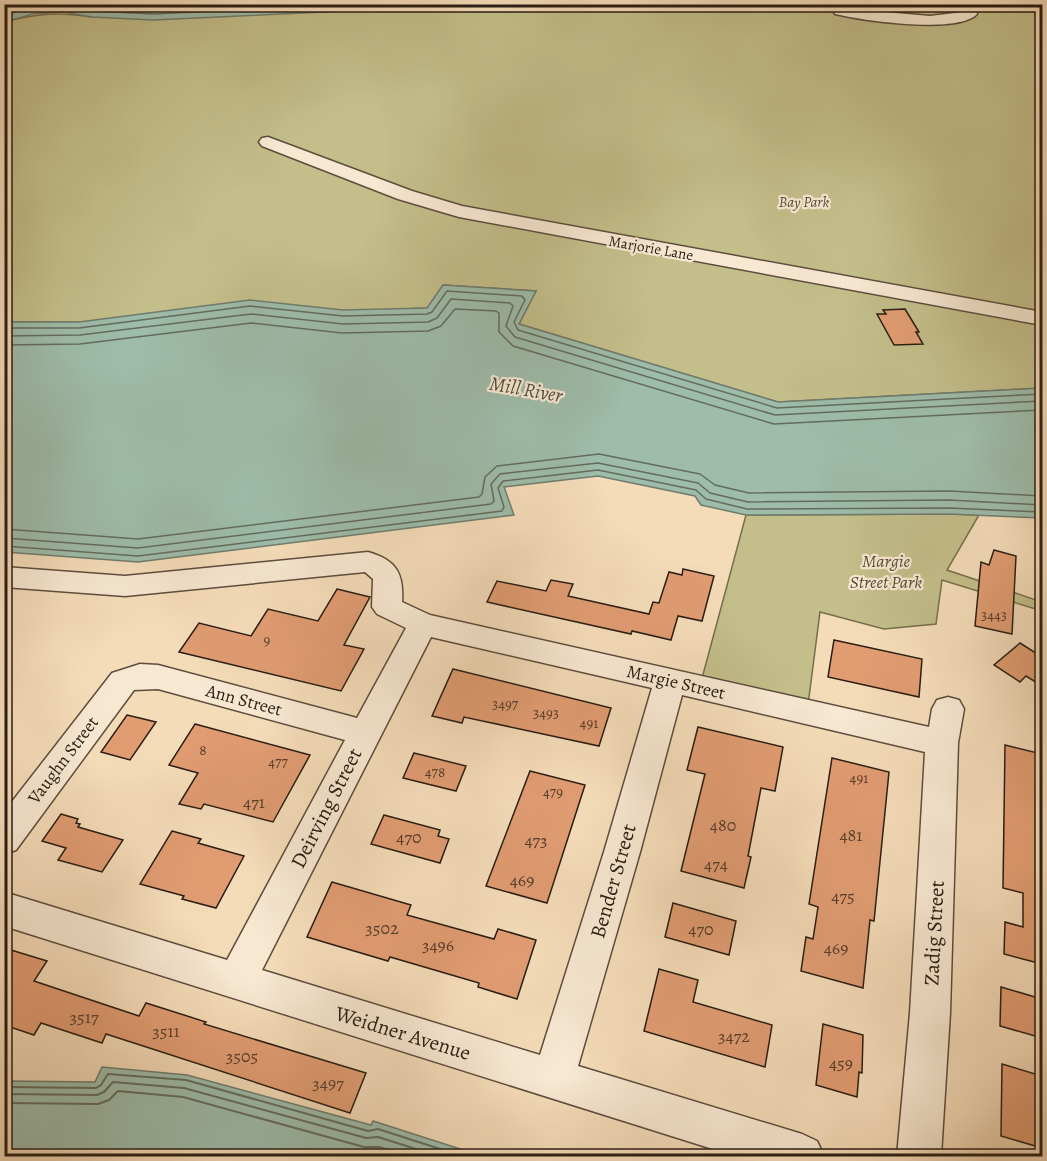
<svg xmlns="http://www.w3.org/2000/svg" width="1047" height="1161" font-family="Alegreya,serif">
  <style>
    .green { fill: #c3be8a; stroke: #766e4f; stroke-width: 1.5 }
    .water { fill: #9dbcaa; stroke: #6f7c6e; stroke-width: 1.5 }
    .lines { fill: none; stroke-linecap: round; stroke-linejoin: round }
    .shore-far1 { stroke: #636c5f; stroke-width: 1.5 }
    .shore { stroke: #636c5f; stroke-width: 2 }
    .building { fill: #e19c72; stroke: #291d14; stroke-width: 1.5 }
    .minor-casing { stroke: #5c4d3d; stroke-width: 3 }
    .minor { fill: #f8e8d2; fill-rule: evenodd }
    .labels { text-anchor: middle; stroke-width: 4.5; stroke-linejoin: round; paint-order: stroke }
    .far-park-label { font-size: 15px; font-style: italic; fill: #574d37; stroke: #f8e8d2 }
    .far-street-label { font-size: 15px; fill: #291d14; stroke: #f8e8d2 }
    .number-label { font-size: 15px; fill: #573d2c }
    .park-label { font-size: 18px; font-style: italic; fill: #574d37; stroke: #f8e8d2 }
    .street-label { font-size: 18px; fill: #291d14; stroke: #f8e8d2 }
    .near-number-label { font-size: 18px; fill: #573d2c }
    .water-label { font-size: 20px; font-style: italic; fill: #4c4d41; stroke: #f8e8d2 }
    .near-street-label { font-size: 21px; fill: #291d14; stroke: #f8e8d2 }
  </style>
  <rect width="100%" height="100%" fill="#f5dcb9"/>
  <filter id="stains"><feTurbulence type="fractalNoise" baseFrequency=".00333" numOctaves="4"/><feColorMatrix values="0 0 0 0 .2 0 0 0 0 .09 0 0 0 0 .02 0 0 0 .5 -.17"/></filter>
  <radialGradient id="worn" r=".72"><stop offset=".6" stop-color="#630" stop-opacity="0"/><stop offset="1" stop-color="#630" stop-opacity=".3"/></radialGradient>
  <!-- green -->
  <g class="green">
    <path d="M414,4L1042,5V388L778,402L519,324L536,291L443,285L428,308L79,322H5V22C37,13 59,12 92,17L391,9Z"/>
    <path d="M949,514L979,515L947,570L1042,602V611L942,580L936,624L884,629L820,612L808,705L701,682L746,515Z"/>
  </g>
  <!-- water -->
  <g class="water">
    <path d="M5,4H414V5L391,9L153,20L92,17L63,12L33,14L5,22Z"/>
    <path d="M443,285L536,291L519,324L778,402L1042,388V518L949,514L746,515L701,505L695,496L598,476L504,487L514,515L138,562L5,552V322H79L250,300L343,310L427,308Z"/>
    <path d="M102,1067L187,1075L371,1125L373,1121L482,1156H5V1081L95,1082Z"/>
  </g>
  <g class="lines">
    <!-- shore-far1 -->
    <g class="shore-far1">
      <path d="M113,4L154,7L205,4"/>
      <path d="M4,15L33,8L63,6L92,11L154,14L358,4"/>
      <path d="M4,328H79L250,306L343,316L427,314L432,312L447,291L522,296L525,300L514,322L518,330L777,408L1042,394"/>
      <path d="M4,336L80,335L251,314L343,324L428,322L437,318L451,299L510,303L513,306L506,326L515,337L775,415L1042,401"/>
      <path d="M4,345L80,344L251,323L342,333L428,331L441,326L455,309L496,311L499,313V332L513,346L774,424L1042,410"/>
      <path d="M4,529L138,539L479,497L482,494L485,477L497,466L599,454L700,474L715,485L749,493L949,491L1042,496"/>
      <path d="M4,538L138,548L491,504L494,501L491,484L500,474L598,463L698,483L710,493L748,502L949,500L1042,505"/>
      <path d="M4,546L138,556L502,511L504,507L498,488L503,481L598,470L696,490L706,499L747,509L949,508L1042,512"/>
    </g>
    <!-- shore -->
    <g class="shore">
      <path d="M4,1087L96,1088L101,1085L108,1074L186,1080L368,1131L378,1129L462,1156"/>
      <path d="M4,1094L97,1095L104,1092L113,1082L184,1088L366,1138L378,1137L438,1156"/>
      <path d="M4,1103L98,1104L109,1100L118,1091L183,1097L364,1147H379L409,1156"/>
    </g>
  </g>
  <!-- building -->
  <g class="building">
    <path d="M905,309L919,332H916L923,344L894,345L877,314H886L883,310Z"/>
    <path d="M994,550L1016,556L1012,634L975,626L981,562L989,565Z"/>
    <path d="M683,569L714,576L702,621L678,616L671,640L632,631L631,634L487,602L497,581L546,591L551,580L573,584L568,596L649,614L653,602L659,603L669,572L682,575Z"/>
    <path d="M337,589L370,597L344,645L364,649L341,691L179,652L199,623L251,636L268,609L318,621Z"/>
    <path d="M834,640L922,659L919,697L828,677Z"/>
    <path d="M1020,643L1042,657V686L1026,676L1020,682L994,665Z"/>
    <path d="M453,669L611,708L599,746L464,717L462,723L432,716Z"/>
    <path d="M127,715L156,722L130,760L101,752Z"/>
    <path d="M195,724L310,755L273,822L204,804L201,809L179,804L198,773L169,765Z"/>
    <path d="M698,727L783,747L775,791L761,788L748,856L751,857L744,888L681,871L705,774L687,770Z"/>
    <path d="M1005,745L1042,754V964L1004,954L1005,922L1023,927V893L1003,888Z"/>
    <path d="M414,753L466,766L456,791L403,778Z"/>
    <path d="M832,758L889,772L874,921L870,920L863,988L801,971L806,937L813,939L818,907L809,904Z"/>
    <path d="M530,771L585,785L547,903L486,886Z"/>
    <path d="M61,814L78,819L76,823L80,824L78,827L123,840L102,872L58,860L66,848L42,841Z"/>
    <path d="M384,815L440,830L438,836L449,839L440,863L371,844Z"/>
    <path d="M172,831L201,839L198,843L244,856L216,908L182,899L184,896L140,884Z"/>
    <path d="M332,882L411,905L407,915L494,939L498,929L536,940L517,999L478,987L479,983L390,957L388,961L307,937Z"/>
    <path d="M673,903L736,921L729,955L665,937Z"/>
    <path d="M11,950L47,961L34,981L139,1016L146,1003L206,1022L204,1024L366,1073L350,1113L106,1034L102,1043L41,1023L34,1035L4,1025V960Z"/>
    <path d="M659,969L698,980L693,1002L772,1025L765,1067L644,1031Z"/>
    <path d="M1001,987L1042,999V1038L1000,1026Z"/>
    <path d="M823,1024L863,1035L862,1073L859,1072L857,1097L816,1085Z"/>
    <path d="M1002,1064L1042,1076V1148L1001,1136Z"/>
  </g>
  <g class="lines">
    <defs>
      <g id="minor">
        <path d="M830,4H844L849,9L930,16L963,12V9L955,4H975L977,14C959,34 866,21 840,15L835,14Z"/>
        <path d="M268,137L412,191L462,206L1042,312V325L459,217L398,199L262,146L259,142L262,138Z"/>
        <path d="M368,552C396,560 404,573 402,602L430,615L929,727L932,709L937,700L948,697L959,700L964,709L958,743L950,1013L941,1156H897L910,1013L925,752L682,695L640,852L578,1066L802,1134L817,1141L824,1156H735L4,926V892L227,960L345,740L158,689L134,690L16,850L4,854V812L112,673L140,664L158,665L357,718L406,628L377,614L372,607L373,579L365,572L125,596L4,587V567L125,576ZM431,637L652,688L604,852L540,1055L262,970Z"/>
      </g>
    </defs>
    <!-- minor casing -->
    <use href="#minor" class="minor-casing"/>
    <!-- minor -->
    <use href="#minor" class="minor"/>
  </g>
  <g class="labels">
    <!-- far-park labels -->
    <g class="far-park-label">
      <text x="804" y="207">Bay Park</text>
    </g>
    <!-- far-street labels -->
    <g class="far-street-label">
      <text transform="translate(651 248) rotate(10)" y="5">Marjorie Lane</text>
    </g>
    <!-- number labels -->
    <g class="number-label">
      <text x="994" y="620">3443</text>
      <text x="267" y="645">9</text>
      <text x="505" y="709">3497</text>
      <text x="546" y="718">3493</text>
      <text x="589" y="728">491</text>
      <text x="203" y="755">8</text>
      <text x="278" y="767">477</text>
      <text x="435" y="777">478</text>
      <text x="859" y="783">491</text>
      <text x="553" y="797">479</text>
    </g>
    <!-- park labels -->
    <g class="park-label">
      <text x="886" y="567">Margie<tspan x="886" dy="21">Street Park</tspan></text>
    </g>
    <!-- street labels -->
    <g class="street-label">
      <text transform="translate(676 682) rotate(13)" y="6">Margie Street</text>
      <text transform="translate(244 700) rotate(15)" y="6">Ann Street</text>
      <text transform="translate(63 760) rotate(-53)" y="6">Vaughn Street</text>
    </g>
    <!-- near-number labels -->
    <g class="near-number-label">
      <text x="254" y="808">471</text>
      <text x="723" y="831">480</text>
      <text x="851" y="841">481</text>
      <text x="409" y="843">470</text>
      <text x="536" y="846">473</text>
      <text x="716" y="870">474</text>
      <text x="522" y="886">469</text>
      <text x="843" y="902">475</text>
      <text x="382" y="934">3502</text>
      <text x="701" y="935">470</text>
      <text x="438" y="951">3496</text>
      <text x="836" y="954">469</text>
      <text x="84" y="1023">3517</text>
      <text x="166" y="1037">3511</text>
      <text x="734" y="1042">3472</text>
      <text x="242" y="1062">3505</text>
      <text x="841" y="1069">459</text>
      <text x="328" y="1089">3497</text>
    </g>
    <!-- water labels -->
    <g class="water-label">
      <text transform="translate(526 389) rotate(10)" y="7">Mill River</text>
    </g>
    <!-- near-street labels -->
    <g class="near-street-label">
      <text transform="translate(326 808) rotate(-63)" y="7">Deirving Street</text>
      <text transform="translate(613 881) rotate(-74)" y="7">Bender Street</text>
      <text transform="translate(934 933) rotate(-87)" y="7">Zadig Street</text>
      <text transform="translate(403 1033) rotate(17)" y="7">Weidner Avenue</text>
    </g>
  </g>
  <!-- margin -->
  <rect width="1047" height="1161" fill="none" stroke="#f5dcb9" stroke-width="24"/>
  <rect x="6" y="6" width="1035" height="1149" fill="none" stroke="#291d14" stroke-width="3"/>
  <rect x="12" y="12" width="1023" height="1137" fill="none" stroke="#291d14" stroke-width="1.5"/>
  <rect width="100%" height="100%" filter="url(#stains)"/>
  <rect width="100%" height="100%" fill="url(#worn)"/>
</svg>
